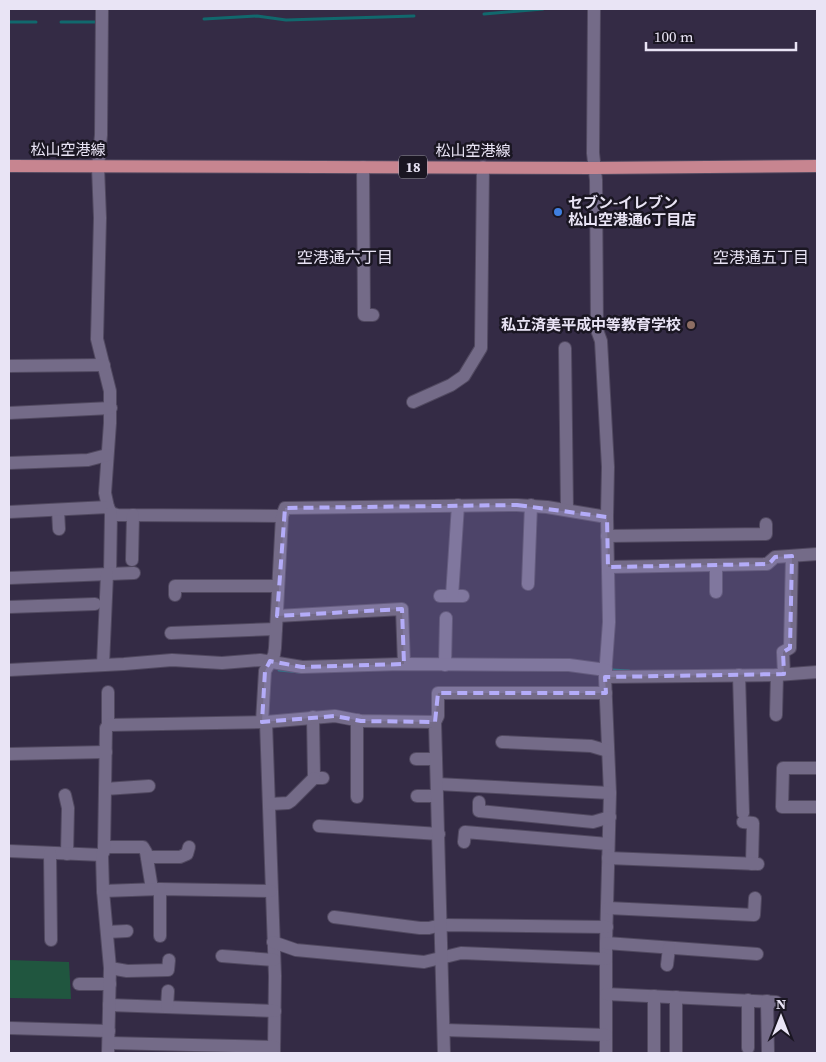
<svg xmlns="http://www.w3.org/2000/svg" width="826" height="1062" font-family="'Source Serif 4','Noto Sans JP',serif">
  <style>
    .green { fill: #20563f }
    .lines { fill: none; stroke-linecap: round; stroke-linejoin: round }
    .stream { stroke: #11686d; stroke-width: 3 }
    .minor-casing { stroke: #514960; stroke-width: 14 }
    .tertiary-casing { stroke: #514960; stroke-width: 14 }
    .primary-casing { stroke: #514960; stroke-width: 14 }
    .minor { stroke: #746b88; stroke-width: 12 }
    .tertiary { stroke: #746b88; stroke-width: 12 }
    .primary { stroke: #c78590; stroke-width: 12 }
    .marked { fill: #b4acf9; fill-opacity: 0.2; stroke: #b4acf9; stroke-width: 4; stroke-dasharray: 10 6; stroke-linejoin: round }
    .shop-dot { fill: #3f7fe0; stroke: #1a1622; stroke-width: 2 }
    .education-dot { fill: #8d6e63; stroke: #1a1622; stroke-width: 2 }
    .labels { text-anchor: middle; stroke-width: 5; stroke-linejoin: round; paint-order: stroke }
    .shield { fill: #1a1622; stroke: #aba6b6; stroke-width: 1 }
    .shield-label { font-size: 14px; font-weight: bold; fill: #e9e4f5 }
    .street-label { font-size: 15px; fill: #e9e4f5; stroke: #1a1622 }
    .poi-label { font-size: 15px; font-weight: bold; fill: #e9e4f5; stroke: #1a1622; text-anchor: start }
    .neighbourhood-label { font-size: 16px; fill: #e9e4f5; stroke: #1a1622 }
  </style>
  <rect width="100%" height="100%" fill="#342b45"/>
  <!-- green -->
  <path class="green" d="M9,960L69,962L71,999L9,998Z"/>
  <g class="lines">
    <!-- stream -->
    <g class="stream">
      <path d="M484,14L543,9"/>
      <path d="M204,19L257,16L286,20L414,16"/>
      <path d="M9,22H36"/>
      <path d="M61,22H98"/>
      <path d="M279,670L300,672"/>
      <path d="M612,670L629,671"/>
    </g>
    <defs>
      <g id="minor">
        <path d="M102,9L101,135L98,167L100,218L97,339L110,391V423L105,493L108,507L111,513L117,515L282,516"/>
        <path d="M594,9L593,153L596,180L597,330L601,341L608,467L607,517L609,622L605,677L610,793L606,943V1053"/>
        <path d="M363,167L364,315H373"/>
        <path d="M565,348L567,510"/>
        <path d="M9,366L104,365"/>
        <path d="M9,413L111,408"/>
        <path d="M9,463L88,460L107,455"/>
        <path d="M58,510L59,529"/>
        <path d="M9,512L108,507"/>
        <path d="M607,536L766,534V524"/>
        <path d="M132,560L133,515"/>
        <path d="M608,567L767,564L775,557L817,554"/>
        <path d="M110,574L111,513"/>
        <path d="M9,578L134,573"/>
        <path d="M528,584L531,505"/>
        <path d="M716,592V565"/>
        <path d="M175,595V586H278"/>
        <path d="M440,596H463"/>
        <path d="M452,596L458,505"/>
        <path d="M9,607L95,604"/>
        <path d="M277,616L402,609L404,664"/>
        <path d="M171,633L276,629"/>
        <path d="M103,665L107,574"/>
        <path d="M445,665L446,618"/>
        <path d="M9,670L124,664L172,660L222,663L260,660L302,667L401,664L569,665L606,670"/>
        <path d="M784,674L783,652L790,648L792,556"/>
        <path d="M739,675L743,813"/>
        <path d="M605,677L777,675L817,672"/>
        <path d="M108,692V725"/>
        <path d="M776,715L777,675"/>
        <path d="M313,717L314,778H323"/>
        <path d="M262,722L265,671L274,655L275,648L282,516L285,508L517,505L547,507L607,517"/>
        <path d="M266,722L275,976L274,1053"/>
        <path d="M435,722L438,716V693H606"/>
        <path d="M502,742L591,746L608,751"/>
        <path d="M9,754L106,752"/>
        <path d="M416,759H436"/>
        <path d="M817,768H783L782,807H817"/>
        <path d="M437,784L610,793"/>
        <path d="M105,789L149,786"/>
        <path d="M65,795L68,808L67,854"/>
        <path d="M417,796H437"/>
        <path d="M357,797V720"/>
        <path d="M479,802V811L593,822L610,817"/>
        <path d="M270,804L288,803L291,801L314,778"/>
        <path d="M743,822L753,823L752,864"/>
        <path d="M319,826L439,834"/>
        <path d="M464,842L465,832L608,844"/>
        <path d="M104,847H143L146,852L152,889"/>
        <path d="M9,851L102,855"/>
        <path d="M50,853L51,940"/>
        <path d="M147,857H180L187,854L189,847"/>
        <path d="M608,858L758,864"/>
        <path d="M103,891L160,889L271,891"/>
        <path d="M608,908L754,915L755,898"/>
        <path d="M334,917L420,928H429L441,925L607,927"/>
        <path d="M107,932L127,931"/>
        <path d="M160,936V889"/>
        <path d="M273,942L296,950L424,962L461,953L606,959"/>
        <path d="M606,943L757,954"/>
        <path d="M222,956L274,960"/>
        <path d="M667,965L669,948"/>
        <path d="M110,968L127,971L168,970L169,960"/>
        <path d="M79,984H110"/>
        <path d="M606,994L776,1002"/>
        <path d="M654,996V1053"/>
        <path d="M676,997V1053"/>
        <path d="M748,1000V1048"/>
        <path d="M767,1001L768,1053"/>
        <path d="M109,1005L275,1011"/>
        <path d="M167,1007L168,991"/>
        <path d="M9,1028L109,1031"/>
        <path d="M444,1030L606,1035"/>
        <path d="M109,1043L274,1047"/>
        <path d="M108,1053L110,968L103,891L102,855L104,851L106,728L108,725L266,722L335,716L361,721L435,722L444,1053"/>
      </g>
      <path id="tertiary" d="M413,402L451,385L464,376L481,348L483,167"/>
      <path id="primary" d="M9,166L594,168L817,166"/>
    </defs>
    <!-- minor casing -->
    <use href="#minor" class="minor-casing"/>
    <!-- tertiary casing -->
    <use href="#tertiary" class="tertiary-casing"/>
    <!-- primary casing -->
    <use href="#primary" class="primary-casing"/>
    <!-- minor -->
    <use href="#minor" class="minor"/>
    <!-- tertiary -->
    <use href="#tertiary" class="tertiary"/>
    <!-- primary -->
    <use href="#primary" class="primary"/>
  </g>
  <!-- marked area -->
  <path class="marked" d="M517,505L607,517L608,567L769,564L775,557L792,556L790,648L783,652L784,674L605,677L606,693H438L435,722L361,721L335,716L262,722L265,671L270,661L302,667L404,664L402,609L277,616L285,508Z"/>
  <!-- markers -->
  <circle class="shop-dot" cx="558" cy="212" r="5"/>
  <circle class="education-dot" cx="691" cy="325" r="5"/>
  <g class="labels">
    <!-- shield labels -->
    <rect class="shield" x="399" y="155.5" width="28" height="23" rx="4"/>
    <g class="shield-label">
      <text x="413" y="172">18</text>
    </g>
    <!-- street labels -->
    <g class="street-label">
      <text x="68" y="155">松山空港線</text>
      <text x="473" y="156">松山空港線</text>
    </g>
    <!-- poi labels -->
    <g class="poi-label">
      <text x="568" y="208">セブン-イレブン<tspan x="568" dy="17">松山空港通6丁目店</tspan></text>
      <text x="681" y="330" text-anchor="end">私立済美平成中等教育学校</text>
    </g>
    <!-- neighbourhood labels -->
    <g class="neighbourhood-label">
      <text x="345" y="263">空港通六丁目</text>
      <text x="761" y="263">空港通五丁目</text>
    </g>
  </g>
  <!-- border -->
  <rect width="826" height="1062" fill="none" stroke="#e9e4f5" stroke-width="20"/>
  <!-- north arrow -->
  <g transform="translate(781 1017)" stroke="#1a1622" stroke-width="4" paint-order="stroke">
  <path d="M0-4L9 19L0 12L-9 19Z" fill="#e9e4f5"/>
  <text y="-8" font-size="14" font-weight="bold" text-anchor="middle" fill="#e9e4f5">N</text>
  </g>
  <!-- scale -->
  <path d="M646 42v8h150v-8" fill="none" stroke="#e9e4f5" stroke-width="2.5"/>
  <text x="654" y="42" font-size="15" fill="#e9e4f5" stroke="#1a1622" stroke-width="4" paint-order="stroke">100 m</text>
</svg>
